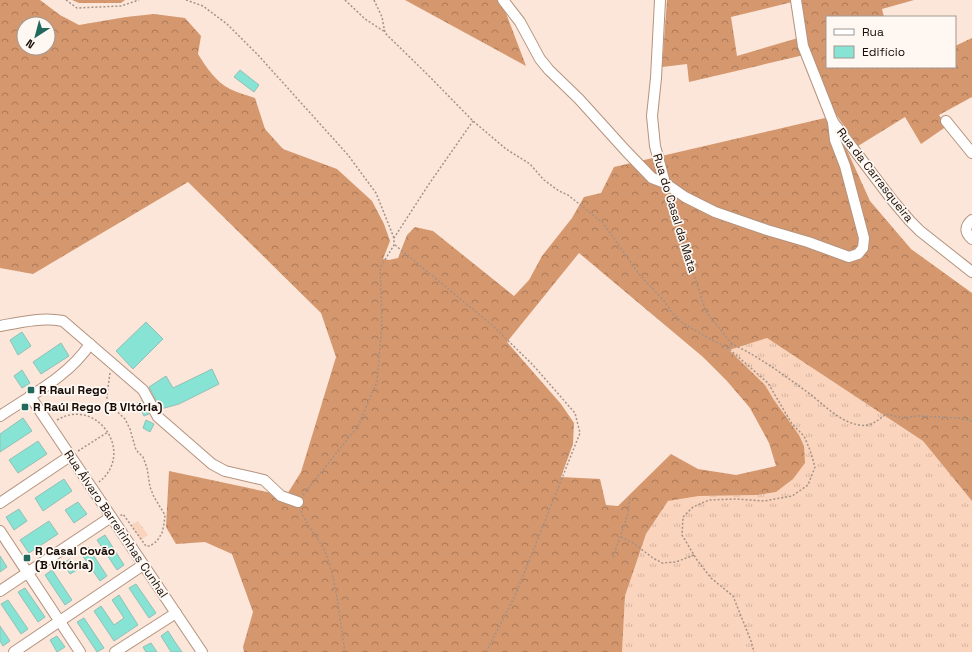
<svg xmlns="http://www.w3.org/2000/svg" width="972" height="652" font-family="'Space Grotesk',sans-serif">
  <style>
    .grass { fill: url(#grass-tufts) }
    .forest { fill: url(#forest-crowns); fill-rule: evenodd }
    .park { fill: url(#park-crowns) }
    .building { fill: #87e4d4; stroke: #92bfb6 }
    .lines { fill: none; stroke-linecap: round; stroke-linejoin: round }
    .minor-casing { stroke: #b4937e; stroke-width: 12 }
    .path { stroke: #a49287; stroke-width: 1.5; stroke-dasharray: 2 2; stroke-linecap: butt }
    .minor { stroke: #fff; stroke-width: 10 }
    .poi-dot { fill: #21695e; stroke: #fef7f2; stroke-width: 1.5 }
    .labels { text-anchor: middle; stroke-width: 3.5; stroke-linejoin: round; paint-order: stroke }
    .street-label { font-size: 12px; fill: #160b05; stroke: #fef7f2 }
    .poi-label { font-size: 12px; font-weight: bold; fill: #160b05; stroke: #fef7f2; text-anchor: start }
  </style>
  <defs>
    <pattern id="grass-tufts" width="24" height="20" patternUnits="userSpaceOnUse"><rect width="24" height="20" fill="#fad4bc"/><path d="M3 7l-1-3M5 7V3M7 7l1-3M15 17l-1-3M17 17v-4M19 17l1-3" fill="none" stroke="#d6b5a0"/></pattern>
    <pattern id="forest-crowns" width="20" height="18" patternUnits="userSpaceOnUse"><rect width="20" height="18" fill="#d5976e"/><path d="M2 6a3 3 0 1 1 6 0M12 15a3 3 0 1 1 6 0" fill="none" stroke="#ac7958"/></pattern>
    <pattern id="park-crowns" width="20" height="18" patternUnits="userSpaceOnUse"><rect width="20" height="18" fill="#fad4bc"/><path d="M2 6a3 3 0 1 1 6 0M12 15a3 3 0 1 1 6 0" fill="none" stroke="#d6b5a0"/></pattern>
  </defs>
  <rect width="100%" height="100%" fill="#fce6d9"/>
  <!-- grass -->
  <path class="grass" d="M767,338L923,441L972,501V652H622L625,596L646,534L668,501L699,496L757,495L776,492L804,446L799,435L774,400L765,385L728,350Z"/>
  <!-- forest -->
  <g class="forest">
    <path d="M0,0H40L60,15L79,25L126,17L154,14L185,18L201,36L198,54C206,67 216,82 230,89C238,93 247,95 255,98L265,129L283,149L337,169L372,201L384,224L390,241L383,259L389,260L398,258L407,235L415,227L433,231L514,296L529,280L542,256L572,218L584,197L601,193L614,167L825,118L846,148L870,201L911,249L972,293V501L923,441L767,338L729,350L765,385L774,400L799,435L804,446L805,463L793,479L776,492L757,495L699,496L668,501L646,534L625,596L622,652H244L243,647L253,612L232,554L205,542L176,544L166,527L169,471L286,496L301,472L336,357L321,313L188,182L33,274L0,268ZM24,24H48V48H24ZM579,253L703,357L727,381L750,408L769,443L776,466L736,475L698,469L671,454L618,506L606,505L600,479L561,477L573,444L574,423L561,404L507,342Z"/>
    <path d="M72,0H125L121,3H79Z"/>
    <path d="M405,0H501L526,66Z"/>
    <path d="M667,0H792V2L731,17L737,56L798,38L804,55L689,82L687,64L662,67Z"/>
    <path d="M799,0H914L882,9L884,17H827V67H955V46L972,38V97L939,115L947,126L921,144L905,117L858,146L833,110L821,76L811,56L805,38Z"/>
  </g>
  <!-- park -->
  <path class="park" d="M138,521L148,535L141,540L131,525Z"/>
  <!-- building -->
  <g class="building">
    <path d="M240,70L259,85L254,92L234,77Z"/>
    <path d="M146,322L163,339L133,369L116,351Z"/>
    <path d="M22,332L31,346L18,355L10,340Z"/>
    <path d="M61,343L69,356L41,374L33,362Z"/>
    <path d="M212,369L219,384L179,404L161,409L149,387L166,376L173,388Z"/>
    <path d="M22,370L30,383L22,388L14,376Z"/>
    <path d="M142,401L149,414L144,416L137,403Z"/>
    <path d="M23,418L32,431L0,452V434Z"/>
    <path d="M146,420L154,424L150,432L143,428Z"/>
    <path d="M38,441L47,454L18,473L9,460Z"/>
    <path d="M64,479L72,491L43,511L35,498Z"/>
    <path d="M78,502L87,514L74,523L65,510Z"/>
    <path d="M19,509L27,521L14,530L6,517Z"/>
    <path d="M49,521L58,534L29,553L20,540Z"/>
    <path d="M105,535L124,565L117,570L97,540Z"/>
    <path d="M88,547L107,576L100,581L80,552Z"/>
    <path d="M0,556L7,567L0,572Z"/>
    <path d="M70,559L77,570L70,574L63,563Z"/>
    <path d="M52,570L72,600L65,605L45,575Z"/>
    <path d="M136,584L156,613L149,618L129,588Z"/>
    <path d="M25,588L45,617L38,622L18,592Z"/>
    <path d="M119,595L138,625L114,641L94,611L101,606L114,625L124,618L112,600Z"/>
    <path d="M8,600L28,629L21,634L1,604Z"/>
    <path d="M84,618L104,648L97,652L77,622Z"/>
    <path d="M0,626L10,641L3,646L0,641Z"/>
    <path d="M168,631L175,642L182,652H171L161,636Z"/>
    <path d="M57,636L65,647L57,652L50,640Z"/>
    <path d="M151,643L157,652H146L143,647Z"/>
  </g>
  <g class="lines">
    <defs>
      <g id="minor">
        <path d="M503,0L520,22L540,59L549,70L579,99L626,151L652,178L665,183L685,197L715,212L767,230L808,242L849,257L858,254L863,248L864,238L845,166L835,140L833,122"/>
        <path d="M660,0L656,78L652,116L655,146L665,183"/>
        <path d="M796,0L803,46L833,122L893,201L910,221L920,231L972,272"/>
        <path d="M946,121L972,153"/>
        <path d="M972,220C964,227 965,233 972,239"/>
        <path d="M0,326C21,322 42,317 63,321L143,390L158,417L212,464L225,471L264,480L281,496L298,502"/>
        <path d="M30,396L202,652"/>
        <path d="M0,416C31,395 69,376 90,344"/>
        <path d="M0,503L70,456"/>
        <path d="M0,531L80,652"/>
        <path d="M0,591L111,517"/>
        <path d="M14,652L143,565"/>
        <path d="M115,652L176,613"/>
      </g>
    </defs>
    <!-- minor casing -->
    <use href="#minor" class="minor-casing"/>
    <!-- path -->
    <g class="path">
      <path d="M66,0L77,8L121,6L139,0"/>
      <path d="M186,0L203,6L227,24L258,55L348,155L376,193L394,238"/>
      <path d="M345,0L365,19L385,32"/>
      <path d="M374,0L382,17L385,33L426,73L473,121L506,149L530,164L544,180L559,191L568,195L603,223L639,274L665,302L672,313L684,324L710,339L728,348L768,383L792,424L804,436L810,450L815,467L808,485L792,496L764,501L736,499L709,500L693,507L683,517L682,535L697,560L711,578L733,596L751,641L754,652"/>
      <path d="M669,197L706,312L732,344"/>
      <path d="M395,245L492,325L532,364L575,413L580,433L515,596L486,652"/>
      <path d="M728,348L732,344C760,357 785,376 810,394C824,405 840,422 859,425C871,427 877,421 886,414L902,418L919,416L959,418L972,421"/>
      <path d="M110,373L107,395V400L109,404L125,419L130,429L136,450L143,457L147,468L150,487L154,497L165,515L164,524L162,533L157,541L150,546H146L123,514L120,516"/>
      <path d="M57,420C97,396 136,453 99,482"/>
      <path d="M78,451L108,432"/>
      <path d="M303,495L358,426L377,382L382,322L380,268L394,245V238L429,184L473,121"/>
      <path d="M301,511C307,527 320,539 326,554C337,582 340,622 345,652"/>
      <path d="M621,537L633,543L653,558L662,563L676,562L694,555"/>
      <path d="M613,557L628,514L630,496"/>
    </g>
    <!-- minor -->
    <use href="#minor" class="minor"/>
  </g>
  <!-- markers -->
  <g class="poi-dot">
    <rect x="27" y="386" width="8" height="8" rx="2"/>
    <rect x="21" y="403" width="8" height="8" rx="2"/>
    <rect x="23" y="554" width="8" height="8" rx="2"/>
  </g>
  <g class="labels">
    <!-- street labels -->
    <g class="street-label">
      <text transform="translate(875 175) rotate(52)" y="4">Rua da Carrasqueira</text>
      <text transform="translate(675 213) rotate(73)" y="4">Rua do Casal da Mata</text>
      <text transform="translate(116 524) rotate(56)" y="4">Rua Álvaro Barreirinhas Cunhal</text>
    </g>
    <!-- poi labels -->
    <g class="poi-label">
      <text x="39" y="394">R Raul Rego</text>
      <text x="33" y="411">R Raúl Rego (B Vitória)</text>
      <text x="35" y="555">R Casal Covão<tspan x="35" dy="14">(B Vitória)</tspan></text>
    </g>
  </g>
  <!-- legend -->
  <rect x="826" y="16" width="130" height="52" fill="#fef7f2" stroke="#a19993"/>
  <rect x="834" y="29" width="20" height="6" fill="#ffffff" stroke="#a19993"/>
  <text x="862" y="36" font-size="12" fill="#160b05">Rua</text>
  <rect x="834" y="46" width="20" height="12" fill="#87e4d4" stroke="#a19993"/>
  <text x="862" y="56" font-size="12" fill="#160b05">Edifício</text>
  <!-- north arrow -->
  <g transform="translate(36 36) rotate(216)"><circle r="19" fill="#fef7f2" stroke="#a19993"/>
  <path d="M0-3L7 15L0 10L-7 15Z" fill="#21695e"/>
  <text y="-6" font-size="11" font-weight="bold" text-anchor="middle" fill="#160b05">N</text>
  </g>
</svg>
